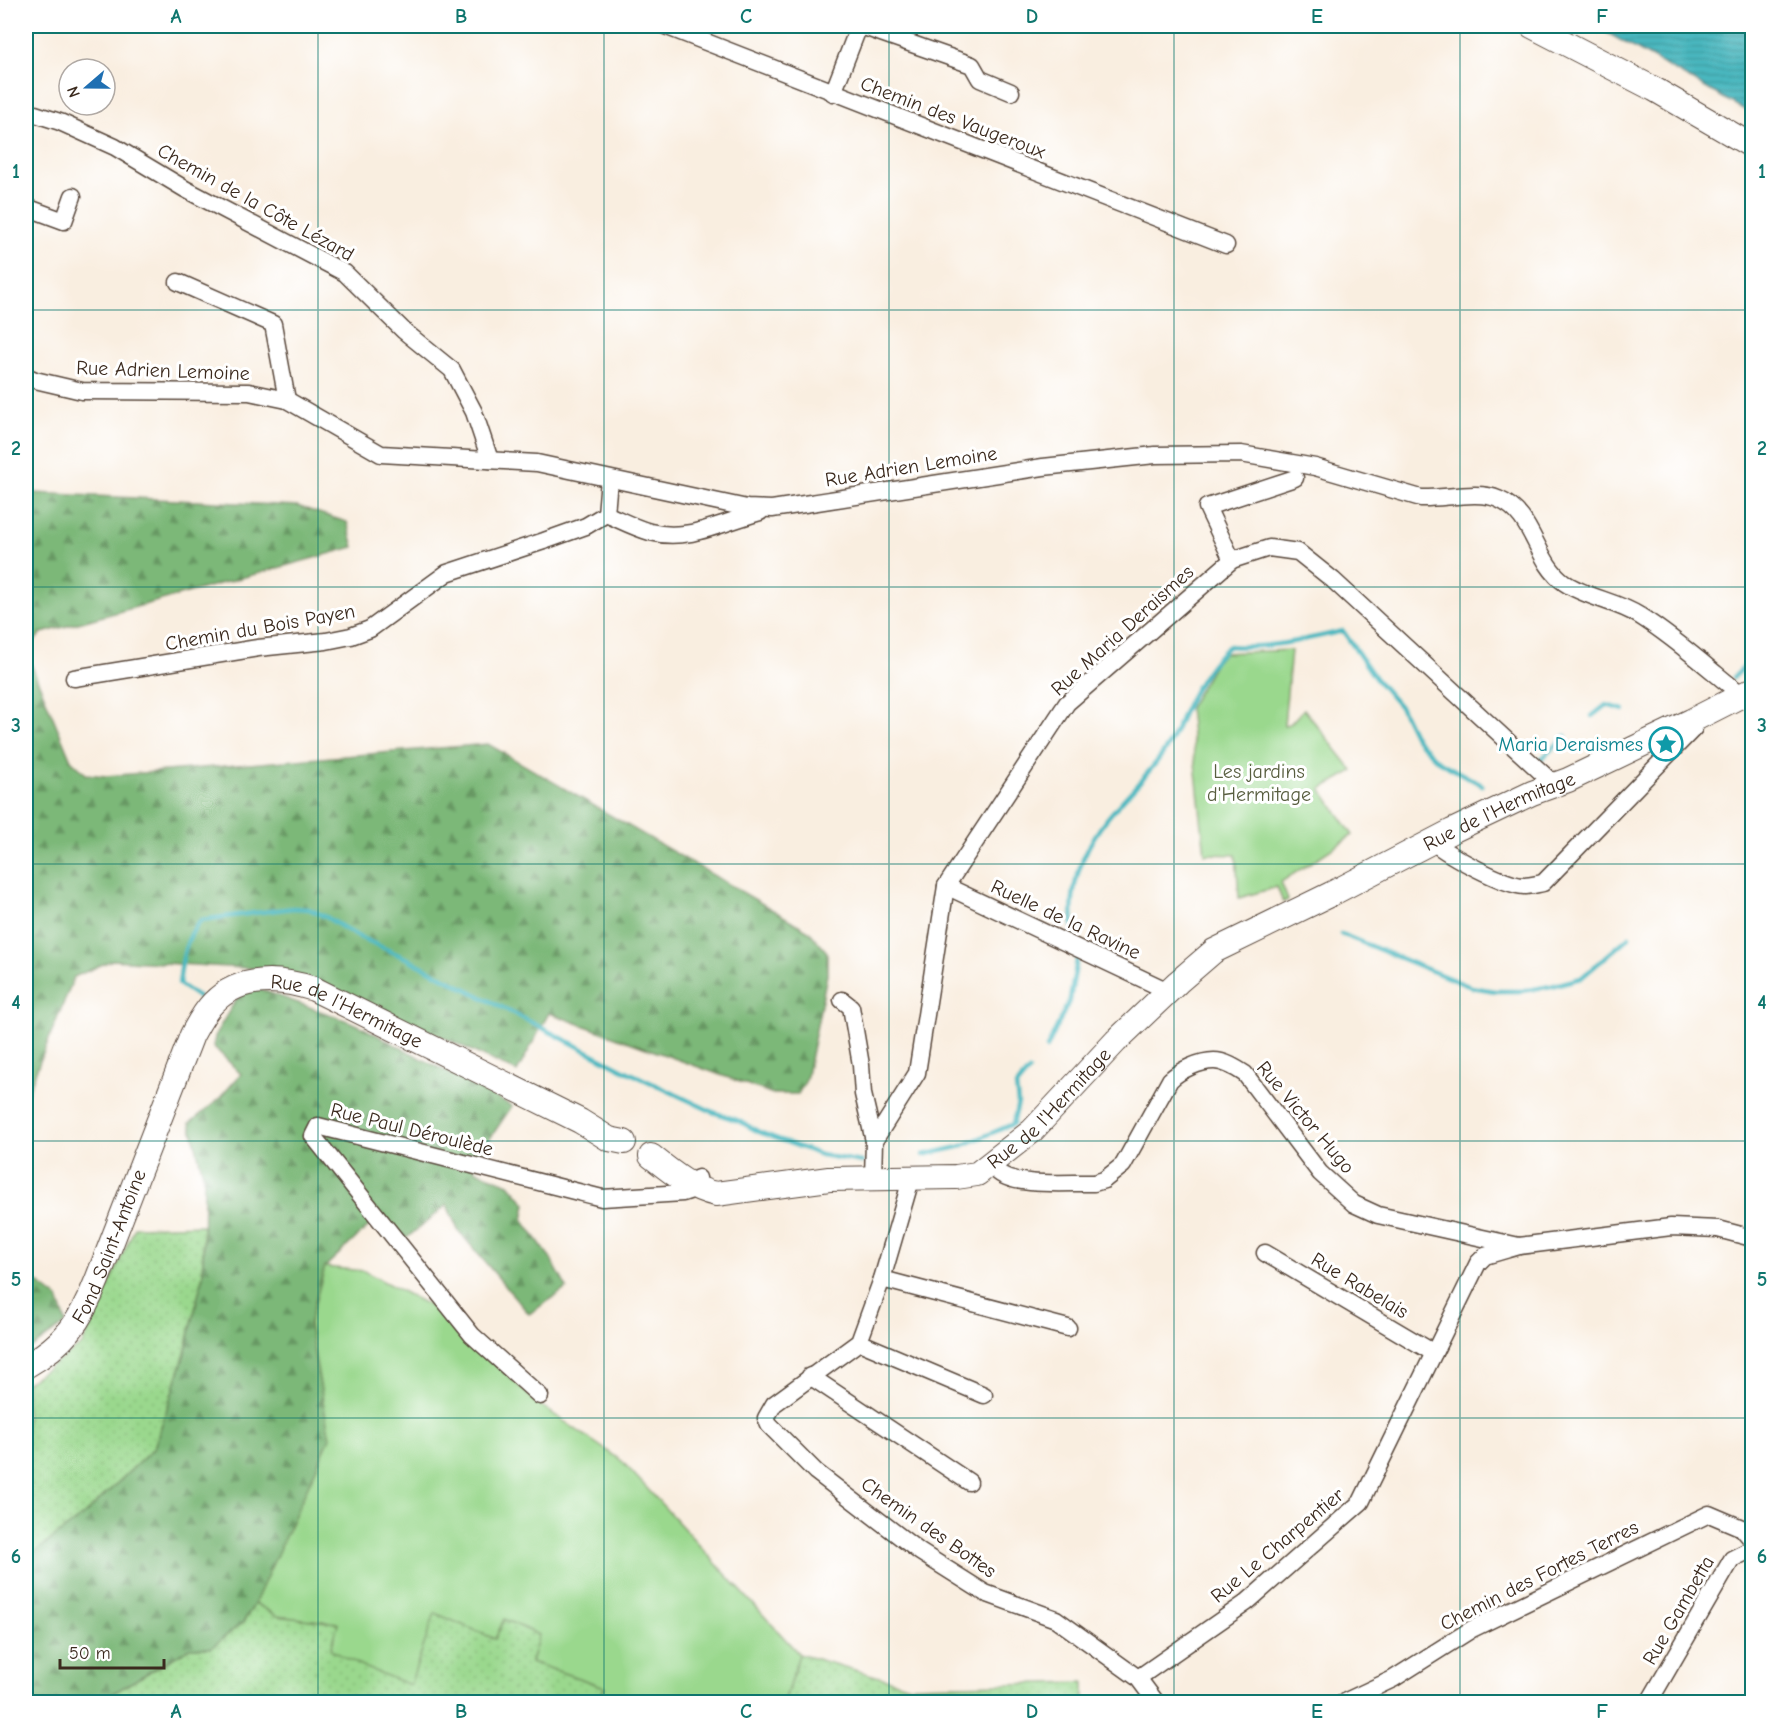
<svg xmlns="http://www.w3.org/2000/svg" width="1778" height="1728" font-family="'Comic Neue',sans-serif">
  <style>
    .grass { fill: url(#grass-dots); stroke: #6a8156; stroke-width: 1.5 }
    .forest { fill: url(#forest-firs); stroke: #5b714b; stroke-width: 1.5 }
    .garden { fill: #9ad88d; stroke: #6a8156; stroke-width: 1.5 }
    .water { fill: url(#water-rules); stroke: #42716f; stroke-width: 1.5 }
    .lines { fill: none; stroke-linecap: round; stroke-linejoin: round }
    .stream { stroke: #49b8c0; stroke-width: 4.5 }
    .street-casing { stroke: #58473b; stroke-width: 19 }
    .secondary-casing { stroke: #58473b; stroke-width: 26 }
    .street { stroke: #fff; stroke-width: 16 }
    .secondary { stroke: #fff; stroke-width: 24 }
    .grid { fill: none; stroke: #0f766e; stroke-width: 1.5; stroke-opacity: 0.55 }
    .labels { text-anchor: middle; stroke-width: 6; stroke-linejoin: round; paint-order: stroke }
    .street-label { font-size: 20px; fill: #3b2a1e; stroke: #fff }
    .culture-label { font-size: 20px; fill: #0d838f; stroke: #fff; text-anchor: end }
    .park-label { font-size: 20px; fill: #585e3f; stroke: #fff }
    .neatline { fill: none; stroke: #0f766e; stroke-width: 2 }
    .grid-label { font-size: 20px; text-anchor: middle; font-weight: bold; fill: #0f766e }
  </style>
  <defs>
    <pattern id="grass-dots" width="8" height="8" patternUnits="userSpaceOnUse" patternTransform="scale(1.5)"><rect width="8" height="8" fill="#9ad88d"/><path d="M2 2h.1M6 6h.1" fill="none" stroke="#86ba79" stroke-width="1.8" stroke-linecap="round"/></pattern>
    <pattern id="forest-firs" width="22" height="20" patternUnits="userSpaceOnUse" patternTransform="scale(1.5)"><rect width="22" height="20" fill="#7bb878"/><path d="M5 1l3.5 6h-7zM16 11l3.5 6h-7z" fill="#669662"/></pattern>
    <pattern id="water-rules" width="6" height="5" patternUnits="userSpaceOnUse" patternTransform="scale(1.5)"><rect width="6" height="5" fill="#49b8c0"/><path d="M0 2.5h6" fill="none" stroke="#3e969b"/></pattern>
  </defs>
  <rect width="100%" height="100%" fill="#fff"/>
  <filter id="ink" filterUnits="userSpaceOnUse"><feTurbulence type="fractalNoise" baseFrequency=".0167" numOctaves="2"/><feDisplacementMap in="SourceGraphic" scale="12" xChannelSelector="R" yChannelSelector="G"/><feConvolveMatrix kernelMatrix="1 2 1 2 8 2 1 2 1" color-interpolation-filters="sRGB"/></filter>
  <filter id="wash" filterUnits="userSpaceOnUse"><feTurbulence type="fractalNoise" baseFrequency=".008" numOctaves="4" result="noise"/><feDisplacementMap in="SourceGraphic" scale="24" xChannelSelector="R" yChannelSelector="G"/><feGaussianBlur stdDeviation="1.35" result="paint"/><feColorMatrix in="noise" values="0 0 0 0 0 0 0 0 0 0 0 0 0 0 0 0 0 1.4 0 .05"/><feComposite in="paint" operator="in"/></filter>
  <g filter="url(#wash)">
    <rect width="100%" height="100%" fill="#f9eee0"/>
    <!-- grass -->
    <g class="grass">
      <path d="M203,1225V1275L185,1354L154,1448L85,1514L26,1559V1383L82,1345L135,1227Z"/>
      <path d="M255,1603L277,1616L338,1623L410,1685L434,1612L495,1639L504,1619L539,1635L531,1662L605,1687L596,1702H98L190,1648H211L244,1621Z"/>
      <path d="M799,1654L911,1686L1084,1682V1702H784Z"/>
    </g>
    <!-- forest -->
    <g class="forest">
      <path d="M34,493L297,506L347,522L354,547L42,633L31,644L30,662L71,760L86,774L106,776L488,744L809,931L827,952V975L806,1080L798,1094H773L549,1013L517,1072L417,1025L278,970L112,960L74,977L26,1096V495Z"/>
      <path d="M254,987L356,1024L512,1106L478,1156L474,1170L509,1184L526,1204L523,1220L549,1256L567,1288L529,1314L458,1230L447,1205L403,1241L382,1214L325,1267L309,1325L330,1438L255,1603L244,1621L211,1648H190L98,1702H26V1559L85,1514L154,1448L185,1354L203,1275L204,1178L190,1123L218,1100L241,1074L213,1046L216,1033L237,998Z"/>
      <path d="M26,1274L58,1298L66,1323L26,1352Z"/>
    </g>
    <!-- garden -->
    <g class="garden">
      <path d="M1291,650L1284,725L1290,724L1304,709L1353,771L1321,789L1353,835L1281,882L1288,900L1283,902L1277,887L1239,898L1236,855L1205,854L1189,708L1215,663L1224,653Z"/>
      <path d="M325,1267L364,1271L428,1305L472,1341L536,1402L622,1461L799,1654L784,1702H596L605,1687L531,1662L539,1635L504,1619L495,1639L435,1613L410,1685L364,1667L331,1650L338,1623L277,1616L255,1603L330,1438L309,1324Z"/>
    </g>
    <!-- water -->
    <path class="water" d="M1595,26H1752V114Z"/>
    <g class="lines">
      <!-- stream -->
      <g class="stream">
        <path d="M1734,677L1752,660"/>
        <path d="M1592,716L1606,705L1624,710"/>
        <path d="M1538,762L1566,736"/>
        <path d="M1341,934L1471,987L1495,991H1522L1551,986L1581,978L1629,937"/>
        <path d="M1075,941C1067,900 1076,863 1100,828C1120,799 1149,777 1167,747C1175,735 1179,721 1185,709C1196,686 1210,662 1229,646C1269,649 1304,640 1343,631L1375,678L1401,708L1416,739L1438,761L1482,785"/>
        <path d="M198,997L179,984C182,960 184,939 201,920L293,908L309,909L326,917L357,936L408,959L622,1069L713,1112L739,1121L759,1132L821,1155L862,1162"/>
        <path d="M1047,1048L1070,999L1078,954"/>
        <path d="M923,1155L959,1147L1013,1124L1018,1103L1016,1086L1029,1071"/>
      </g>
    </g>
  </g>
  <g filter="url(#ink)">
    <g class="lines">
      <defs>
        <g id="street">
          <path d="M665,26L1226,245"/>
          <path d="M861,26L972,65L980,79L1011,92"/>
          <path d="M833,93L859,26"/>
          <path d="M26,111L60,122L115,147L185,189L345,273L404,331L452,370L474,412L490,460"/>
          <path d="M26,207L64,221L73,196"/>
          <path d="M178,282L273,324L287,400"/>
          <path d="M26,376L35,380L82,391L249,392L287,400L381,454L537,463L747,508L772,509L1043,467L1155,455L1241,454L1315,467L1421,498C1443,499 1479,490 1498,499C1535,514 1534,561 1565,583C1587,598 1617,601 1640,616C1667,633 1692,654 1716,674C1727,683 1737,692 1749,699"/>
          <path d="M606,514C620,520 635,528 650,532C689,542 723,522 760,512"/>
          <path d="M606,514L609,479"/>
          <path d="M1232,560L1207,507L1295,478"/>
          <path d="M74,678L258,648L326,641L351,636L370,629L447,573L544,541L586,526L606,514"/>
          <path d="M1433,842C1450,856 1503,885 1524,886C1530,886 1537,884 1543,883L1694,728L1691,721"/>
          <path d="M946,886L1168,991"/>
          <path d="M842,1000L851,1007L861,1065L863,1094L874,1141"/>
          <path d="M993,1162C994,1165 995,1168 997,1171C1013,1188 1071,1182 1094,1183L1104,1180L1123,1165L1170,1080C1180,1070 1200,1061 1214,1061C1225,1061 1236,1068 1245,1074L1320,1173L1354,1204L1378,1215L1519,1246L1671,1227L1718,1229L1752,1238"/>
          <path d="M912,1176L882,1279L859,1342L774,1404L766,1418L769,1425L816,1472L920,1552L985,1593L1056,1619L1138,1678L1156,1702"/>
          <path d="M873,1178L874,1141L917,1073L946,886L1067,703L1232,560L1269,548L1298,552L1333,580L1555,785"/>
          <path d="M1265,1253L1434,1353"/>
          <path d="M882,1279L1068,1328"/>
          <path d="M859,1342L984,1395"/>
          <path d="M810,1376L969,1482"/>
          <path d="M540,1396L472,1335L313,1136L318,1126L602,1198L683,1193L689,1191L698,1178"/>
          <path d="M1138,1678L1246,1603L1361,1502L1478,1263L1485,1256L1519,1246"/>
          <path d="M1344,1702L1393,1679L1472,1629L1709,1514L1742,1528L1752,1540"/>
          <path d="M1649,1702L1732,1559L1752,1549"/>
        </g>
        <g id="secondary">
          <path d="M1532,26L1654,89L1752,146"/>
          <path id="s1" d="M651,1156C670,1171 691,1189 716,1194L829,1179L956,1177L977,1174L1032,1131L1116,1041L1178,982L1214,951L1331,894L1452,831L1532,793L1568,780L1691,721L1752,690"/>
          <path id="s2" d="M26,1366C65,1344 81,1321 97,1280L192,1035C198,1024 204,1012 213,1003C240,975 280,978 314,989L580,1121L609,1139L624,1142"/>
        </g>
      </defs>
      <!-- street casing -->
      <use href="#street" class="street-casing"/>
      <!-- secondary casing -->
      <use href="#secondary" class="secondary-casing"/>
      <!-- street -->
      <use href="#street" class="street"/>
      <!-- secondary -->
      <use href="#secondary" class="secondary"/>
    </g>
  </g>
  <!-- grid -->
  <path class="grid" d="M318,26V1702M604,26V1702M889,26V1702M1174,26V1702M1460,26V1702M26,310H1752M26,587H1752M26,864H1752M26,1141H1752M26,1418H1752"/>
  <!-- icons -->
  <defs>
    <symbol id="sight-ring" viewBox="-11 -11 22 22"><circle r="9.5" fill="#fff" stroke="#0f9aa8" stroke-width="1.5"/><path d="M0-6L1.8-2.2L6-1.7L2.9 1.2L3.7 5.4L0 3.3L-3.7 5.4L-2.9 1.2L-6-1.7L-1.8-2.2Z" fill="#0f9aa8"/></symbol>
  </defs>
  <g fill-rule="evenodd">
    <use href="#sight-ring" x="1647" y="725" width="38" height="38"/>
  </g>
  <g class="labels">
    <!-- street labels -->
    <g class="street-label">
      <text transform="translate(953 117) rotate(21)" y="7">Chemin des Vaugeroux</text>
      <text transform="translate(256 202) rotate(29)" y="7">Chemin de la Côte Lézard</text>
      <text transform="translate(163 370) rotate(2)" y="7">Rue Adrien Lemoine</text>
      <text transform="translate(911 466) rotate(-9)" y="7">Rue Adrien Lemoine</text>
      <text transform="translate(260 627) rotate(-10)" y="7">Chemin du Bois Payen</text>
      <text transform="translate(1122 630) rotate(-42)" y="7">Rue Maria Deraismes</text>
      <text dy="7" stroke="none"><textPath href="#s1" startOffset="982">Rue de l'Hermitage</textPath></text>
      <text transform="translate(1066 919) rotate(25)" y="7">Ruelle de la Ravine</text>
      <text dy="7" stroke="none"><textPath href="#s2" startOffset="561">Rue de l'Hermitage</textPath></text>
      <text dy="7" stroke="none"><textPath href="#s1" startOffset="436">Rue de l'Hermitage</textPath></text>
      <text transform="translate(1306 1117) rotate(50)" y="7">Rue Victor Hugo</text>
      <text transform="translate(412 1129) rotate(14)" y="7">Rue Paul Déroulède</text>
      <text dy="7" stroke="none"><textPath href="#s2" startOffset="150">Fond Saint-Antoine</textPath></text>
      <text transform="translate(1360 1285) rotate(31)" y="7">Rue Rabelais</text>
      <text transform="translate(929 1527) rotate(35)" y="7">Chemin des Bottes</text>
      <text transform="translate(1277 1545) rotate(-40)" y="7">Rue Le Charpentier</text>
      <text transform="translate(1539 1575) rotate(-27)" y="7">Chemin des Fortes Terres</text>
      <text transform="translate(1678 1610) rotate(-60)" y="7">Rue Gambetta</text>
    </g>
    <!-- culture labels -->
    <g class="culture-label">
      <text x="1643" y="751">Maria Deraismes</text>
    </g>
    <!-- park labels -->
    <g class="park-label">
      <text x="1259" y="778">Les jardins<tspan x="1259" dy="23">d'Hermitage</tspan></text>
    </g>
  </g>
  <!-- margin -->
  <rect width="1778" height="1728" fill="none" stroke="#fff" stroke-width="66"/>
  <!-- north arrow -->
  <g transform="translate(87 87) rotate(250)"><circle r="28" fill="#ffffff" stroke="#b1aaa5" stroke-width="1.5"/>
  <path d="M0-4.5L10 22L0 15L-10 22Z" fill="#1f6fb2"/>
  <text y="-9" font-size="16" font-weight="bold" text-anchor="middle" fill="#3b2a1e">N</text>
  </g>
  <!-- scale -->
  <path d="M60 1659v9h104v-9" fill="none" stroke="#3b2a1e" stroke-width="3"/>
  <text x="69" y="1659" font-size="18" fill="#3b2a1e" stroke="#ffffff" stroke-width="4.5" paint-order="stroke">50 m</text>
  <rect x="33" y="33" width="1712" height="1662" class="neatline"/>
  <g class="grid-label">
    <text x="176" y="23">A</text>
    <text x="461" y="23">B</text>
    <text x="746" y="23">C</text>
    <text x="1032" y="23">D</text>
    <text x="1317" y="23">E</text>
    <text x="1602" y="23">F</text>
    <text x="16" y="178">1</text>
    <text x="1762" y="178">1</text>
    <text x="16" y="455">2</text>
    <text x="1762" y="455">2</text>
    <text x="16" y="732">3</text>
    <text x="1762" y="732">3</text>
    <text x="16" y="1009">4</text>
    <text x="1762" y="1009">4</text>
    <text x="16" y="1286">5</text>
    <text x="1762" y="1286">5</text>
    <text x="16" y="1563">6</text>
    <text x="1762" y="1563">6</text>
    <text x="176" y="1718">A</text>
    <text x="461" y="1718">B</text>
    <text x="746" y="1718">C</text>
    <text x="1032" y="1718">D</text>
    <text x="1317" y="1718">E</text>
    <text x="1602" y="1718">F</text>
  </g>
</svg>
